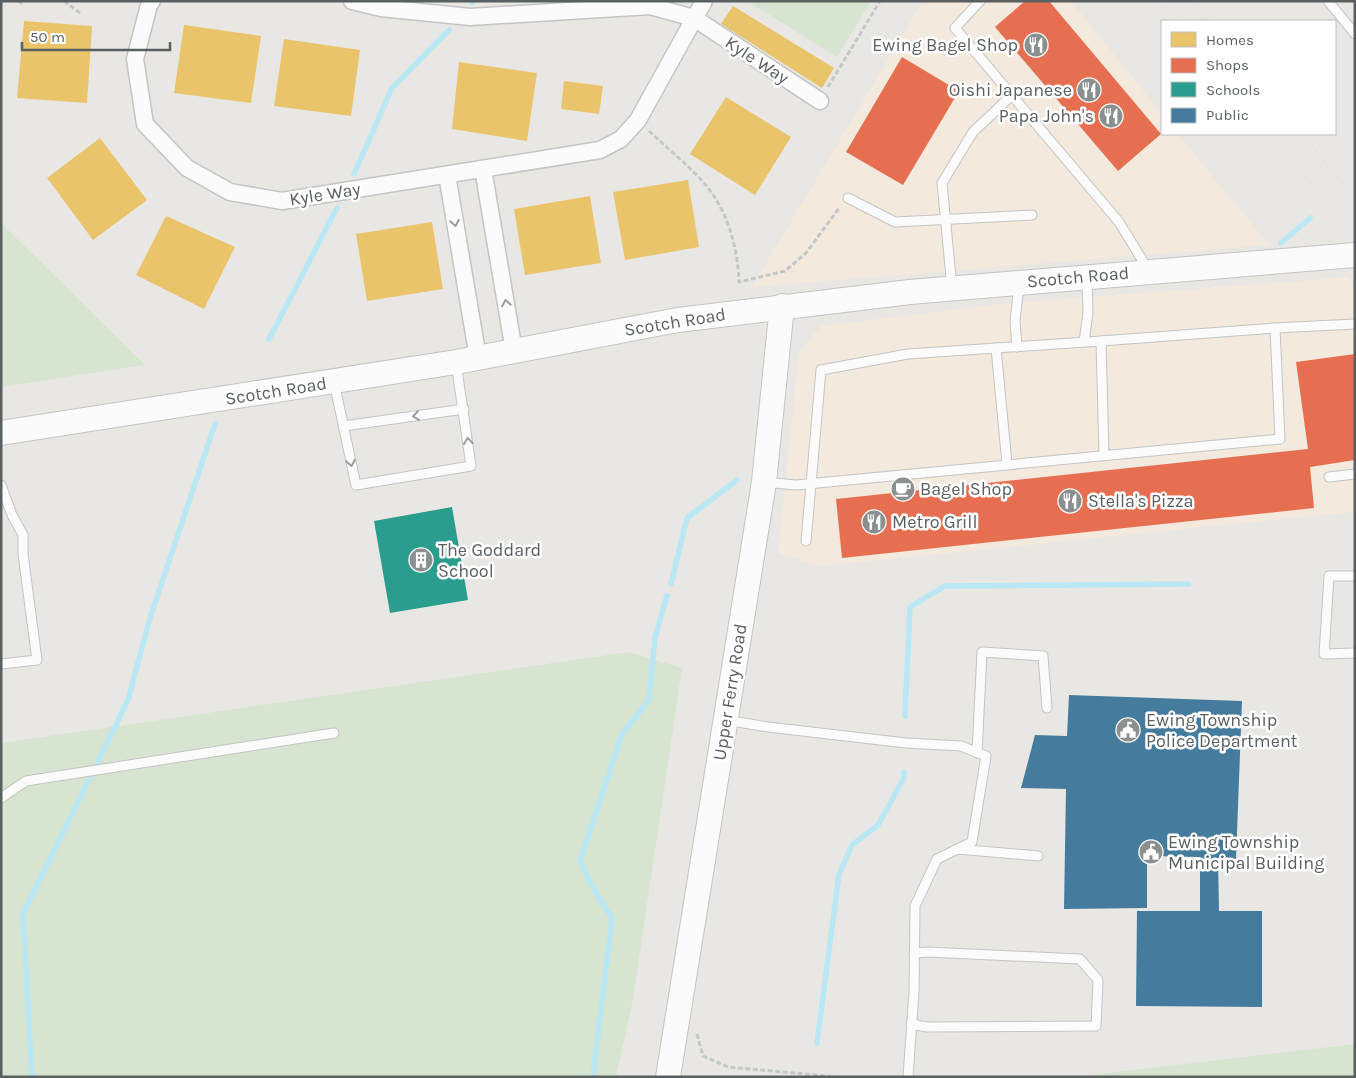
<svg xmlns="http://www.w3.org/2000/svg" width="1356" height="1078" font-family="Karla,sans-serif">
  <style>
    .commercial { fill: #f3e9dd }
    .green { fill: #d6e4d0 }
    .homes { fill: #e9c46a }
    .shops { fill: #e76f51 }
    .schools { fill: #2a9d8f }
    .public { fill: #457b9d }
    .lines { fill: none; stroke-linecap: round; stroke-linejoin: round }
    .stream { stroke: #b9e7f3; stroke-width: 5.5 }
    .service-casing { stroke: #c3c4c4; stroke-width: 11 }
    .minor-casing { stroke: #c3c4c4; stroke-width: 19 }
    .secondary-casing { stroke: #c3c4c3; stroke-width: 26 }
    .path { stroke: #c3c9c4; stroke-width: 3; stroke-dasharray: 5 2.5; stroke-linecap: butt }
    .service { stroke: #fcfbfb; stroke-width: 9 }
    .minor { stroke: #fcfbfb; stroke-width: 16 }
    .secondary { stroke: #fcfbfb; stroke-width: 24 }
    .rail { stroke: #e0e1e1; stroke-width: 4; stroke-dasharray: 1 6; stroke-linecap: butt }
    .oneway { stroke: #9b9d9f }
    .labels { text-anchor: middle; stroke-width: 5; stroke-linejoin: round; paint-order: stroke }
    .poi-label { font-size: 18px; fill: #5a5f61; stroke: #fff; text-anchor: start }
    .street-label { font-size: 18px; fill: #5a5f61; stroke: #fff }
  </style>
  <rect width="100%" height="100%" fill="#e9e7e4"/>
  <!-- commercial -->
  <g class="commercial">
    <path d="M923,1H1071L1162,114V134H1178L1269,245L752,287Z"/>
    <path d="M1349,277L1355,288V512L818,566L778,553L799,352L821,326L1001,304Z"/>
  </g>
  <!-- green -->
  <g class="green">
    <path d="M747,1H871L837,57Z"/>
    <path d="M1,223L145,365L1,387Z"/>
    <path d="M629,652L682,668L633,999L616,1077H1V743Z"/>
    <path d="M1355,1044V1077H1074Z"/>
  </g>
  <!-- homes -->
  <g class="homes">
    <path d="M733,6L834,68L822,88L721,24Z"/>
    <path d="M24,21L92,26L87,103L17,98Z"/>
    <path d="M184,25L261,36L251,103L174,93Z"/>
    <path d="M284,39L360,50L351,116L274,106Z"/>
    <path d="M459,62L537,73L527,141L452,129Z"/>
    <path d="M564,81L603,86L599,114L561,109Z"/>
    <path d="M726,97L791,137L755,195L690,154Z"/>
    <path d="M100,138L147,200L93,240L47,178Z"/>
    <path d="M688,180L699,247L625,260L613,192Z"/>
    <path d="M590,196L601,263L525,275L514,209Z"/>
    <path d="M166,216L235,247L204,309L136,275Z"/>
    <path d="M432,222L443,289L367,301L356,234Z"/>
  </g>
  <!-- shops -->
  <g class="shops">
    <path d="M1025,1H1049L1161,134L1118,171L995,27Z"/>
    <path d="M902,57L959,91L903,185L846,152Z"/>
    <path d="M1355,354V460L1310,467L1314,508L842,558L836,499L1308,449L1296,362Z"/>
  </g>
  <!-- schools -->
  <path class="schools" d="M452,507L468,600L390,613L374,521Z"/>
  <!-- public -->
  <path class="public" d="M1069,695L1242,701L1236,859L1218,858L1219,911H1262V1007L1136,1006L1137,911H1200V857L1147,856V908L1064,909L1066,789L1021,788L1035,735L1067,736Z"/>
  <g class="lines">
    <!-- stream -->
    <g class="stream">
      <path d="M472,2L473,1"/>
      <path d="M354,174L392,88L449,30"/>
      <path d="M1281,243L1310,218"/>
      <path d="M269,339L337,208"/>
      <path d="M671,584L687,518L737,480"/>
      <path d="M905,716L910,607L945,586L1188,584"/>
      <path d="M817,1043L839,874L852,845L878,825L904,778V772"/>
      <path d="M32,1077L23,914L128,700L150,618L215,424"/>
      <path d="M593,1077L612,918L594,890L580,861L622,734L649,700L655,637L667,596"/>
    </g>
    <defs>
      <g id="service">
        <path d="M980,1L955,28L1119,222L1149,271"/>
        <path d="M1328,1L1355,34"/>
        <path d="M848,198L895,222L1032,215"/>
        <path d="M952,288L942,183L973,132L1013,94"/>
        <path d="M1275,328L1355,324"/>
        <path d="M1084,342L1088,313L1087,279"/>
        <path d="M1017,347L1015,321L1019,285"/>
        <path d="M996,348L1007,464"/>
        <path d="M334,382L356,485L471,466L456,363"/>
        <path d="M344,426L464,409"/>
        <path d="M1329,477L1355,474"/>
        <path d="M764,482L796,485L1280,439L1275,328L1101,341L1104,455"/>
        <path d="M1,485L12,515L23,535V554L37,660L1,664"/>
        <path d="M806,541L821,370L908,354L1101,341"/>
        <path d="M1355,576H1329L1324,654L1355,653"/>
        <path d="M726,720L768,727L906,743L961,746L986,756L972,842L937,859L915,906L914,992L908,1077"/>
        <path d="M977,753L982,652L1043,656L1047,708"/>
        <path d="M1,798L26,781L334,733"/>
        <path d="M957,849L1038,856"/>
        <path d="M911,1024L927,1027L1096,1026L1098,980L1080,959L928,952L914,953"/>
      </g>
      <g id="minor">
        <path d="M152,1L149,5L135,59L145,124L187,168L230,192L282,201L600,150L621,139L638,120L704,1"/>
        <path d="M352,1L381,8L470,17L650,6L694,18L820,101"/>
        <path d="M483,169L514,351"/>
        <path d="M447,175L478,358"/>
      </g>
      <g id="secondary">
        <path d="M1,433L456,362L678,320L910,292L1355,255"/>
        <path d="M668,1077L764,482L782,306"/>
      </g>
    </defs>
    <!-- service casing -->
    <use href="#service" class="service-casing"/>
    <!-- minor casing -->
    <use href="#minor" class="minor-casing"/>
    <!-- secondary casing -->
    <use href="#secondary" class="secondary-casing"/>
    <!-- path -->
    <g class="path">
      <path d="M18,1L21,3L24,1"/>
      <path d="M64,1L80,13"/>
      <path d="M828,87L880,1"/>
      <path d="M649,131C667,148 687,164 703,182C727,208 738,248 739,282L785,271L806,253L839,208"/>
      <path d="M697,1034L703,1056L728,1067L838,1077"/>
    </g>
    <!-- service -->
    <use href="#service" class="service"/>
    <!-- minor -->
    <use href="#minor" class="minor"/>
    <!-- secondary -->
    <use href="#secondary" class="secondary"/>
    <!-- rail -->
    <g class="rail">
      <path d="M1163,1L1179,21"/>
      <path d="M1194,1L1211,21"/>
      <path d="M1270,134L1355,239"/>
      <path d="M1302,134L1355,199"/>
    </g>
  </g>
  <!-- one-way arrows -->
  <defs><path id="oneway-chevron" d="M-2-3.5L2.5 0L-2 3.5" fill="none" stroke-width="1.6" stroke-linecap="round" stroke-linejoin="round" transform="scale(1.25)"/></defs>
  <g class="oneway">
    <use href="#oneway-chevron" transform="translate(455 223) rotate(80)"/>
    <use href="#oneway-chevron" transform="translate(506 303) rotate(-100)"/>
    <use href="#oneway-chevron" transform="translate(416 416) rotate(172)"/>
    <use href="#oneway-chevron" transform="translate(468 441) rotate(-97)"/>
    <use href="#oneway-chevron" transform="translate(351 463) rotate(79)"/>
  </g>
  <!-- icons -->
  <defs>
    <symbol id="restaurant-disc" viewBox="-11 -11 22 22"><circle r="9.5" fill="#8c8f8f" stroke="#fff"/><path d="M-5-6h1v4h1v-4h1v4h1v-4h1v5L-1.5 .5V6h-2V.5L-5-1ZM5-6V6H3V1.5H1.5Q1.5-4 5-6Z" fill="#fff"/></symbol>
    <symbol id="cafe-disc" viewBox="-11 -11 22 22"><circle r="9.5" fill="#8c8f8f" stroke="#fff"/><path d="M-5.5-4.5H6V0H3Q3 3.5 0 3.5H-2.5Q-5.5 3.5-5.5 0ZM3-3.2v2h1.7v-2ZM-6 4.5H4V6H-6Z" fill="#fff"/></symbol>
    <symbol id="building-disc" viewBox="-11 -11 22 22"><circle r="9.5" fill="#8c8f8f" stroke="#fff"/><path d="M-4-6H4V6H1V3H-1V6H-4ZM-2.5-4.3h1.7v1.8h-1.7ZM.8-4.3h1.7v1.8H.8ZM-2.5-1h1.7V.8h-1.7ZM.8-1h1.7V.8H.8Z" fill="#fff"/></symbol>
    <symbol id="civic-disc" viewBox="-11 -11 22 22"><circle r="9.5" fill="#8c8f8f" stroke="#fff"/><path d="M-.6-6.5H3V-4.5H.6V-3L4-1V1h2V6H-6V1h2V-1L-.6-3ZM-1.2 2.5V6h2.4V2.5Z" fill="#fff"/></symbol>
  </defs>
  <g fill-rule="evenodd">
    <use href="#restaurant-disc" x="1022" y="31" width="28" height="28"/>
    <use href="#restaurant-disc" x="1075" y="76" width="28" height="28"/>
    <use href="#restaurant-disc" x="1097" y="102" width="28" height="28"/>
    <use href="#cafe-disc" x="889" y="475" width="28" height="28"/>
    <use href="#restaurant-disc" x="1056" y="487" width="28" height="28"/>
    <use href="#restaurant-disc" x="860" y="508" width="28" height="28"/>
    <use href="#building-disc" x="407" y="546" width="28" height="28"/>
    <use href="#civic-disc" x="1114" y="716" width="28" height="28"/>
    <use href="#civic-disc" x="1137" y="838" width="28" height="28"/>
  </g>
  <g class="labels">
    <!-- poi labels -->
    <g class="poi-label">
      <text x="1018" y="51" text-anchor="end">Ewing Bagel Shop</text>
      <text x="1072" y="96" text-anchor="end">Oishi Japanese</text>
      <text x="1094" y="122" text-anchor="end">Papa John's</text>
      <text x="920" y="495">Bagel Shop</text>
      <text x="1088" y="507">Stella's Pizza</text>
      <text x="892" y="528">Metro Grill</text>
      <text x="438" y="556">The Goddard<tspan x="438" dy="21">School</tspan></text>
      <text x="1146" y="726">Ewing Township<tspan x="1146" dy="21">Police Department</tspan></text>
      <text x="1168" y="848">Ewing Township<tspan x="1168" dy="21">Municipal Building</tspan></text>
    </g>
    <!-- street labels -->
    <g class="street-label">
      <text transform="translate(757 60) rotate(33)" y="6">Kyle Way</text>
      <text transform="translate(325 194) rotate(-9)" y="6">Kyle Way</text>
      <text transform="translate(1078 277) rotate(-5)" y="6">Scotch Road</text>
      <text transform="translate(675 322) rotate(-9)" y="6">Scotch Road</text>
      <text transform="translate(276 391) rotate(-9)" y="6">Scotch Road</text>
      <text transform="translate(730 692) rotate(-81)" y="6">Upper Ferry Road</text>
    </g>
  </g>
  <!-- border -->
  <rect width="1356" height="1078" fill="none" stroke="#5a5f61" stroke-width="5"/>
  <!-- legend -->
  <rect x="1161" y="20" width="175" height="115" fill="#ffffff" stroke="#bdbfc0"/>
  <rect x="1171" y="32" width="25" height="15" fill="#e9c46a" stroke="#bdbfc0"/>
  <text x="1206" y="45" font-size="15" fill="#5a5f61">Homes</text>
  <rect x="1171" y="58" width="25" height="15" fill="#e76f51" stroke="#bdbfc0"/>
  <text x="1206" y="70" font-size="15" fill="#5a5f61">Shops</text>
  <rect x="1171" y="82" width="25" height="15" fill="#2a9d8f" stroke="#bdbfc0"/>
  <text x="1206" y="95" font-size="15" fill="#5a5f61">Schools</text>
  <rect x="1171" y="108" width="25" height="15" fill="#457b9d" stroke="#bdbfc0"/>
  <text x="1206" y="120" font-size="15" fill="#5a5f61">Public</text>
  <!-- scale -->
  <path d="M22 42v8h148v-8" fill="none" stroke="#5a5f61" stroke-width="2.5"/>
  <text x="30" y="42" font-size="15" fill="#5a5f61" stroke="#ffffff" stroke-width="4" paint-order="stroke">50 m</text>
</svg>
